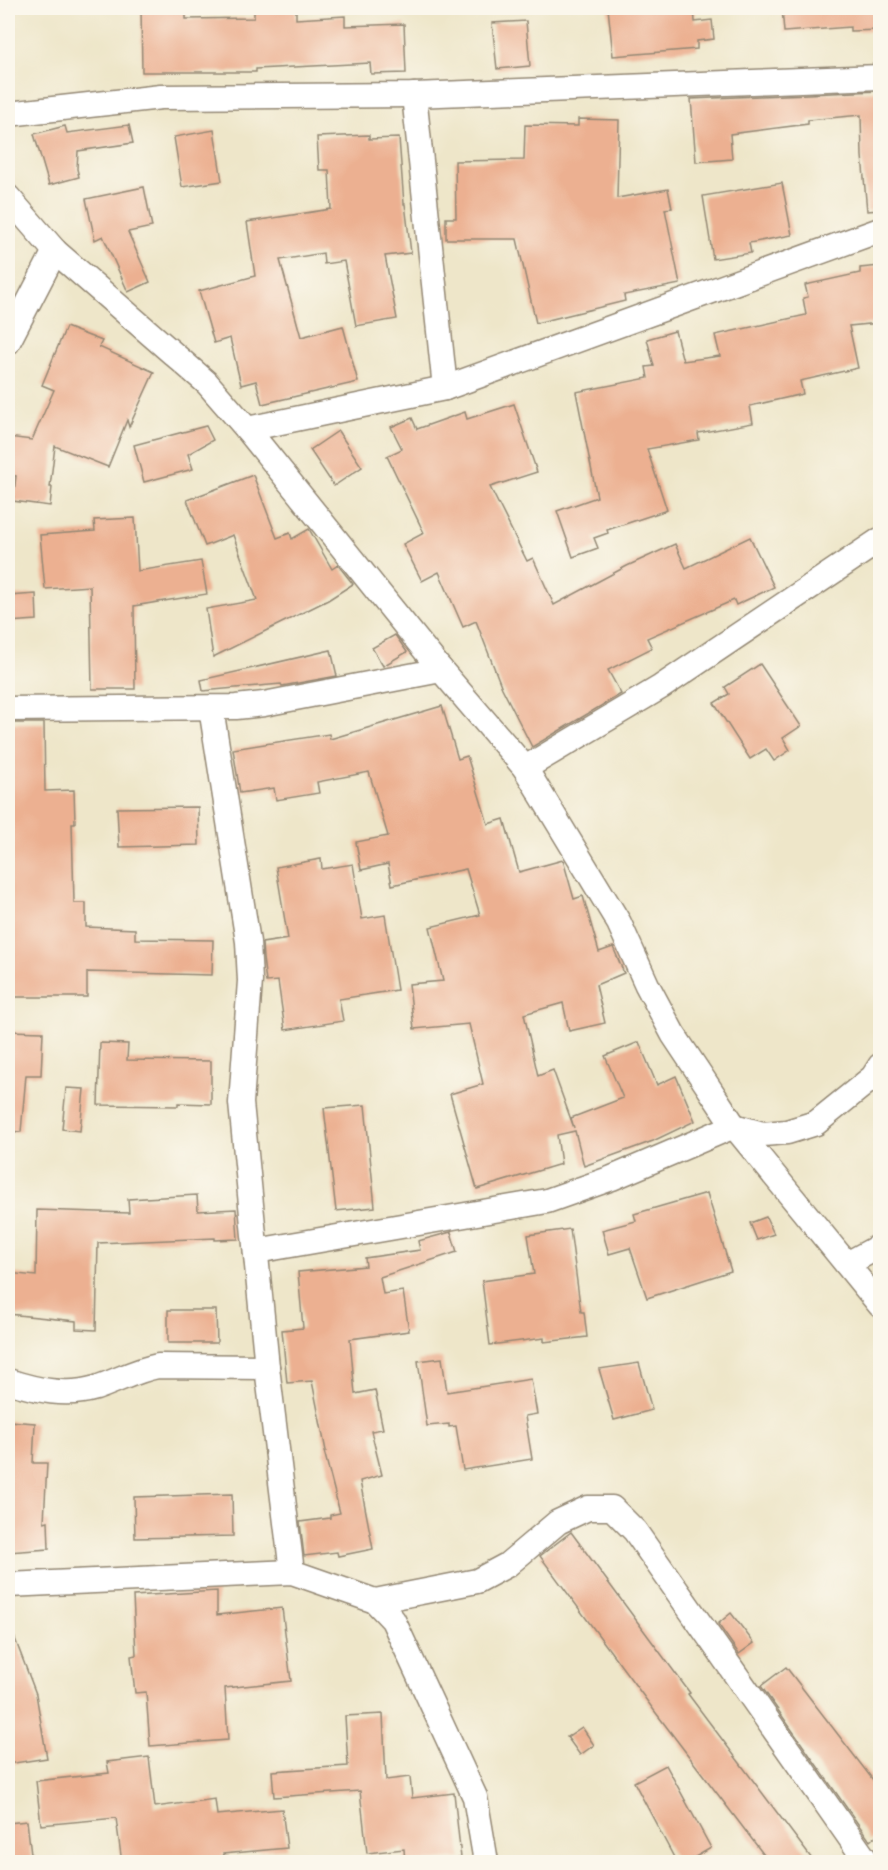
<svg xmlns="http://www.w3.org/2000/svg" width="888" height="1870" font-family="'EB Garamond',serif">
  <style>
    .building { fill: #ecb091 }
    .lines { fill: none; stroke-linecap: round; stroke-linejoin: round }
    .minor-casing { stroke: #948874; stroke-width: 27 }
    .minor { stroke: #fff; stroke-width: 24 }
  </style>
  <rect width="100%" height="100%" fill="#fbf7ec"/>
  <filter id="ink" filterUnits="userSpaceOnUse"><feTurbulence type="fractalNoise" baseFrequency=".0167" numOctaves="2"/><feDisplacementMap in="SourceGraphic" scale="12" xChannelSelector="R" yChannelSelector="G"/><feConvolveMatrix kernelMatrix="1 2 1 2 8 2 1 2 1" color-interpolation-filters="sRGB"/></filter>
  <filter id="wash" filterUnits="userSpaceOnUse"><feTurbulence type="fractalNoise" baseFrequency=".008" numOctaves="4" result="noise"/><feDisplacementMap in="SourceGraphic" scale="24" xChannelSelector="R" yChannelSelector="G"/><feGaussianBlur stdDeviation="1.35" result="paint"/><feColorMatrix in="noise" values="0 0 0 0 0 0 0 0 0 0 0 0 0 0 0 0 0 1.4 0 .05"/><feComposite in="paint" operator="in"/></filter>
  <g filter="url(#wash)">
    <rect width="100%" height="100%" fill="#eee6c9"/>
    <g id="blocks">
      <!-- building -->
      <g class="building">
        <path d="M141,8H186V19L254,18V8H296V19L345,16V26L404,24L406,73L371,74L370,63L256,69V72H142Z"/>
        <path d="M608,8H694L695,22L712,20L714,39L697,41V49L613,56Z"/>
        <path d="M782,8H880V30L850,31V27L784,32Z"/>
        <path d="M526,21L530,66L497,69L492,23Z"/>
        <path d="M880,91V210L867,211L862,156L861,115L808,120V124L730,134L732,159L696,162L691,99Z"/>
        <path d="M578,119L619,120L617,198L668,189L672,208L665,209L680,284L624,295L625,301L536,323L517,239H446V218H456L455,161L524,160L525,125L578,126Z"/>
        <path d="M129,125L133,143L78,151L77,169L79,177L49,185L34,134L65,126L67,133Z"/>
        <path d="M214,130L222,181L182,187L174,137Z"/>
        <path d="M369,135V139L399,138L404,204H405L411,253L385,256L397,319L356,326L344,261L324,264L323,253L280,260L301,337L343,326L358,382L262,404L256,381L241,385L230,338L214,343L199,291L255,276L247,222L331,209L329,170H319L317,137Z"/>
        <path d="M782,183L792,235L749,243L751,253L713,259L703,196Z"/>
        <path d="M144,187L152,227L128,232L150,282L128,292L103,236L95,240L86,199Z"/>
        <path d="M880,266V323L849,326L858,368L800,381L803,394L750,406L753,423L698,433L699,440L647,449L667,510L607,530L608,533L594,538L598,548L573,557L557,511L597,497L576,392L648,378L646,367L654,366L647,339L675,331L683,361L720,356L715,335L806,315L803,298L808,297L805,285L860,273V268Z"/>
        <path d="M66,327L102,341L99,347L154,372L129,427L127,420L108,467L55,446L50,487H52L50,506L13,501L16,476L8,475V437L32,440L54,390L42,385Z"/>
        <path d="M514,404L537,472L490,487L527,561L533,558L554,605L627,566L675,544L686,568L750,537L774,587L736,605L734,600L647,638L652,648L608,670L621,694L532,747L502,688L476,621L463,627L439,572L422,581L403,544L424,533L387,456L402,449L391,427L412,418L417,429L465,412L467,419Z"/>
        <path d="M206,426L213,440L188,454L193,469L144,482L134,445Z"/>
        <path d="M338,431L362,467L334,486L310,450Z"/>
        <path d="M253,475L277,538L290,533L292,539L309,529L332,569L338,565L353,584L328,600L213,657L206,609L257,600L233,535L205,546L187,500Z"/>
        <path d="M135,518L138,571L201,561L207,594L134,606L135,689H92L90,586L45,589L40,535L95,531L94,520Z"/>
        <path d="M36,594L37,620L8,622V596Z"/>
        <path d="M395,635L407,652L383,666L372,648Z"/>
        <path d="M331,650L337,676L282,686L281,684L203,691L201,680Z"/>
        <path d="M760,664L801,726L783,738L790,750L774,761L766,749L750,759L714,703L729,694L725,687Z"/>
        <path d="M442,706L458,759L467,756L488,824L504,819L519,872L563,860L574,899L583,896L599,952L613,947L624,973L596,985L605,1023L569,1031L563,1003L524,1014L538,1076L553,1070L574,1128L571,1118L623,1098L605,1056L639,1042L657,1085L676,1076L695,1121L653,1141L584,1166L575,1131L557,1135L561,1164L477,1189L450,1094L483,1084L469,1024L414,1029L409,984L443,981L430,927L480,915L466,869L392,885L388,864L361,870L356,842L388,836L369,772L317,782L319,793L276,800L274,788L240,793L233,749L329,734L330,739Z"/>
        <path d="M8,723H44L45,791L74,790L75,823H72L74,903H86V927L135,929V939L213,940L212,975L87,972V997H8Z"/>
        <path d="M198,807L199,845L119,847L117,808Z"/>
        <path d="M321,859L322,869L353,864L362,919L385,915L397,990L339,999L343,1021L285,1030L278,981L266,982L263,958L262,943L288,939L276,867Z"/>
        <path d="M8,1031L43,1032L41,1075H26L21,1132L8,1131Z"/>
        <path d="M100,1043L128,1044L127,1060L211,1061V1104L178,1103V1106L98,1105Z"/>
        <path d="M66,1088L84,1089L80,1131L62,1129Z"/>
        <path d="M365,1105L375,1207L336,1211L324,1108Z"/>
        <path d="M707,1193L731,1271L647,1298L630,1248L609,1254L602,1230L636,1221L634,1214Z"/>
        <path d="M197,1195L198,1211L236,1209L238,1239L215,1240V1238L98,1243L96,1330L76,1329V1321L8,1314V1273L36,1276L37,1210L129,1213L128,1199Z"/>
        <path d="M766,1217L774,1234L757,1240L750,1223Z"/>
        <path d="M570,1229L581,1312H584L587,1337L544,1342V1338L490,1345L482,1281L534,1274L528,1235Z"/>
        <path d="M451,1232L457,1252L380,1277L383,1294L403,1291L409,1331L350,1339L355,1394L375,1390L383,1429L371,1431L382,1475L360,1481L373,1549L338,1556L337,1552L304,1556L300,1522L330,1518V1515L340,1513L324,1451H326L312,1381L287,1383L282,1330L303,1328L298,1272L366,1266L365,1258L420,1250L418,1241Z"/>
        <path d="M168,1310H216L217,1343H168Z"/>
        <path d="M442,1358L447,1392L531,1379L537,1414L525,1416L532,1459L463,1470L456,1426L449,1427V1424L427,1426L418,1361Z"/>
        <path d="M639,1363L652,1410L614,1420L599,1369Z"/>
        <path d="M8,1421L35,1423L33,1463H47L44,1522L48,1521L49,1549L8,1552Z"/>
        <path d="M232,1494L233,1536L135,1538L134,1497Z"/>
        <path d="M571,1532L690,1693L688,1694L815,1863H770L656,1713L540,1556Z"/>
        <path d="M217,1591V1615L282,1608L291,1681L225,1688L228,1740L150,1746L146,1692L135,1693L131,1656L136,1655L133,1596Z"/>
        <path d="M731,1613L754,1643L739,1654L718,1624Z"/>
        <path d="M8,1623H9L36,1694L47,1758L8,1764Z"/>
        <path d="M786,1667L880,1789V1832L870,1841L761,1686Z"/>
        <path d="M383,1714L386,1780L410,1777L412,1798L454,1793L461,1858L405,1863L404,1849L367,1853L360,1791L274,1797L272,1771L348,1766L345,1716Z"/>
        <path d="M582,1727L594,1745L580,1755L567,1737Z"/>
        <path d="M149,1757L155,1807L215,1799L217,1815L282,1809L287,1848L223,1854L224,1863H122L116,1818L41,1825L36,1781L109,1773L107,1762Z"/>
        <path d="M666,1765L711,1848L685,1863H677L634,1782Z"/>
        <path d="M27,1821L32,1863H8V1823Z"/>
      </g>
    </g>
  </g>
  <g filter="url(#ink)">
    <use href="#blocks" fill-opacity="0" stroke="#948874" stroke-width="1.5"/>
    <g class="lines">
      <defs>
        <g id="minor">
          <path d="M414,95L445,388"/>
          <path d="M8,114L161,97L414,95L880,77"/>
          <path d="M8,197L55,251L207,383L247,429L441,670L525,768L619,923L647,985L673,1034L701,1076L734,1126L880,1305"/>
          <path d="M8,342L55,251"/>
          <path d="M247,429L445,388L880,230"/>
          <path d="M211,708L248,942L250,981L241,1103L267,1367L292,1572"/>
          <path d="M8,709L236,707L264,704L441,670"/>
          <path d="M525,768L661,687L880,540"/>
          <path d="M256,1251L547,1201L612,1178L734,1126L763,1134L787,1132L816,1123L873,1077L880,1066"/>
          <path d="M847,1264L880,1246"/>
          <path d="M8,1381C36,1390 66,1397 96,1388C117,1381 136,1370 158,1366L267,1367"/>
          <path d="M8,1585L292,1572L375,1601L393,1620L475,1797L486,1862"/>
          <path d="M375,1601L477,1581L507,1565L558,1522L588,1508H612L635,1531L867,1862"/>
        </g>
      </defs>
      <!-- minor casing -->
      <use href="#minor" class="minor-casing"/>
      <!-- minor -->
      <use href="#minor" class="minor"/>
    </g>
  </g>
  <!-- margin -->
  <rect width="888" height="1870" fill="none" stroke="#fbf7ec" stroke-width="30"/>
</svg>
